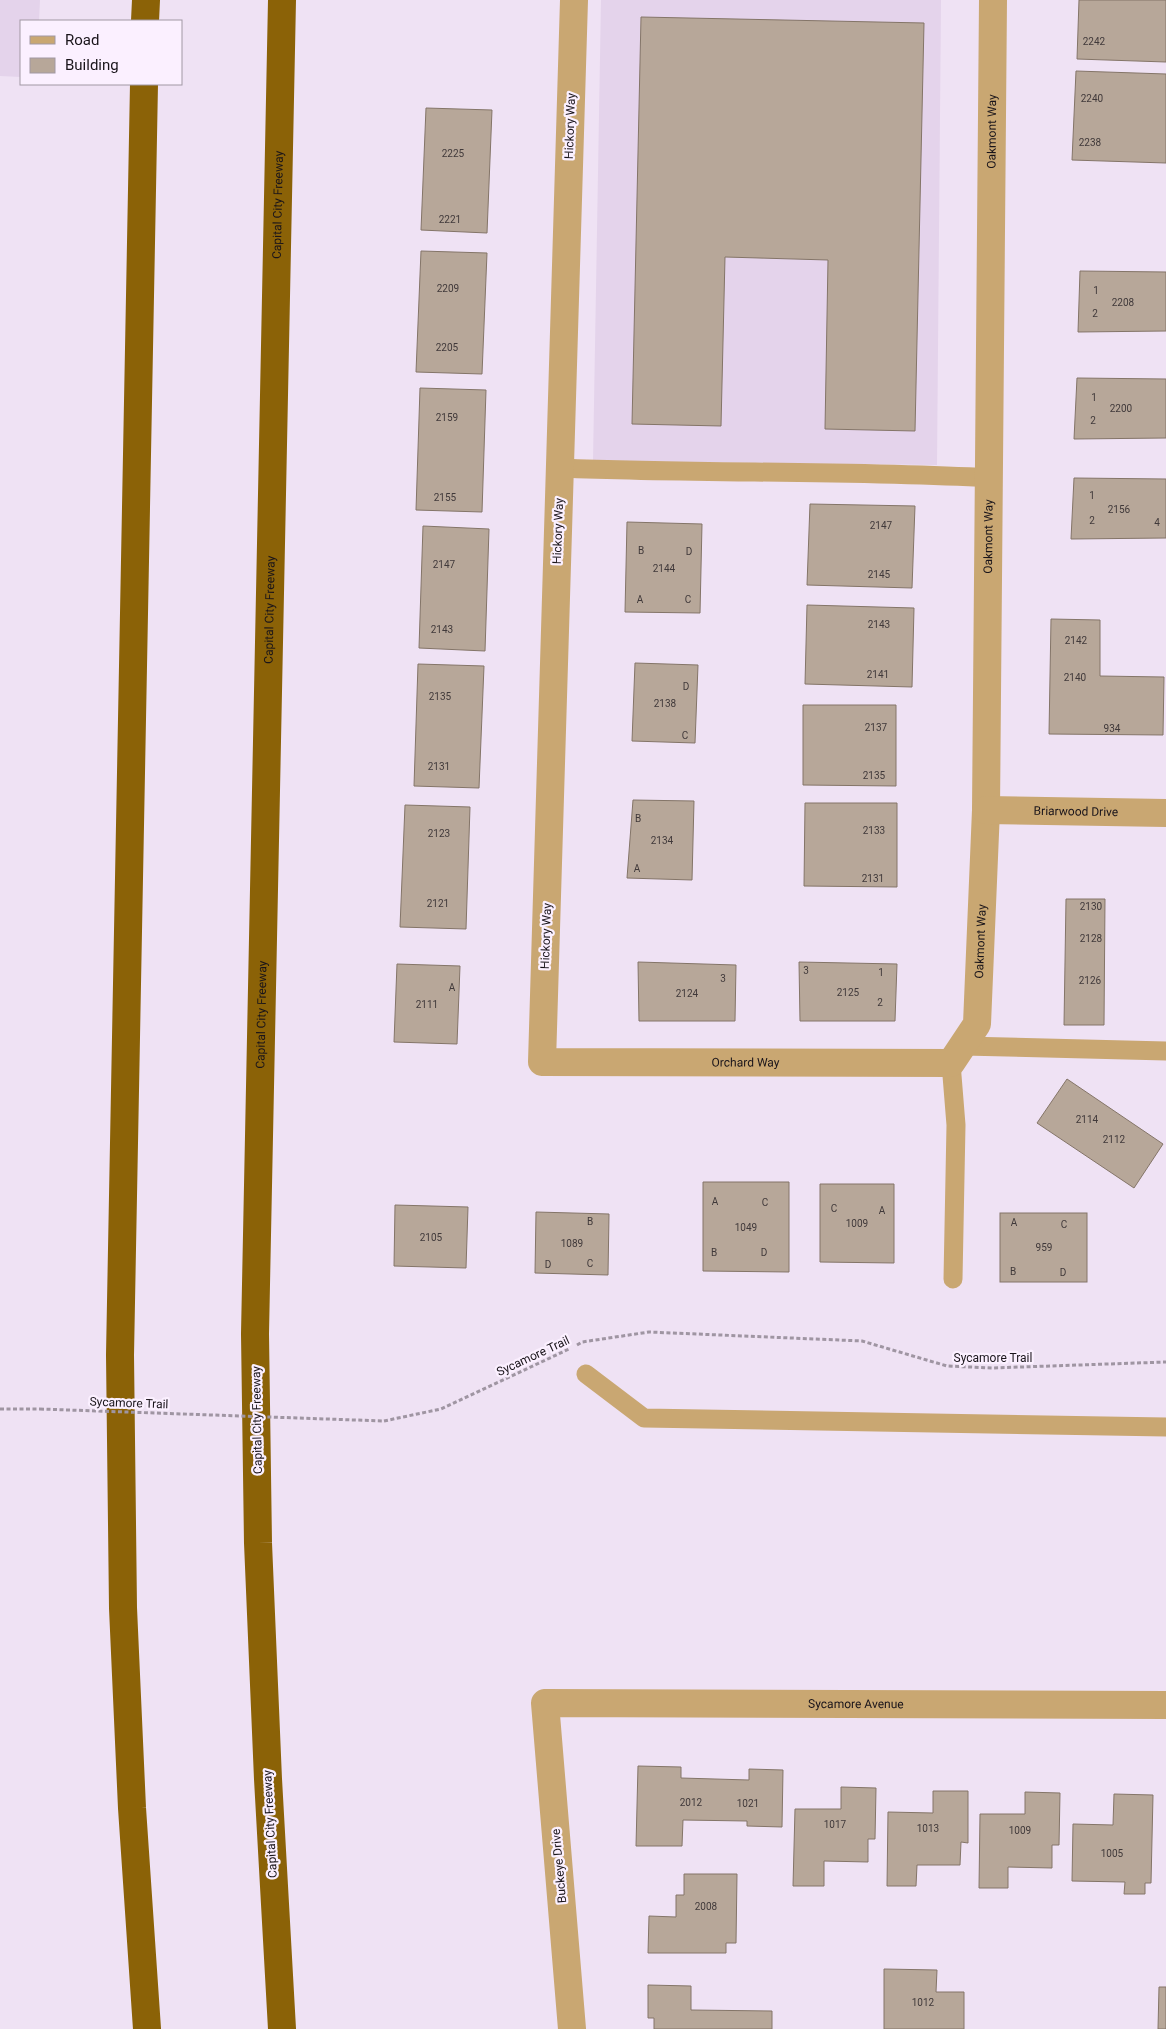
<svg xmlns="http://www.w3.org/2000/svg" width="1166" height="2029" font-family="Roboto,sans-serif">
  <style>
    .built { fill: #e4d3eb }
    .building { fill: #b7a799; stroke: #847568 }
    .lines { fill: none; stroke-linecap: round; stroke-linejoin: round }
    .path { stroke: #9f95a2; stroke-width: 3; stroke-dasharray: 4 2.5; stroke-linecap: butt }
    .service { stroke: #c9a772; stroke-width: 19 }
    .minor { stroke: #c9a772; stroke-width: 28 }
    .motorway { stroke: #8b6207; stroke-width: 28 }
    .path-bridge { stroke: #9f95a2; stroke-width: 3; stroke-dasharray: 4 2.5; stroke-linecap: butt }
    .labels { text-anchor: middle; stroke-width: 4.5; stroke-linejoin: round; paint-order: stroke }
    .number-label { font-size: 10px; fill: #40393a }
    .street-label { font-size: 12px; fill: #19141a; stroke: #fbf0ff }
  </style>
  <rect width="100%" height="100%" fill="#efe2f4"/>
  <!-- built -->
  <g class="built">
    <path d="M0,0H40L39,21H21V77L0,76Z"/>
    <path d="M601,0H941L937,465L593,461Z"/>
  </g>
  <!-- building -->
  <g class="building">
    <path d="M1079,0H1166V62L1077,59Z"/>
    <path d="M641,17L924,23L915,431L825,429L828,260L725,257L721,426L632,424Z"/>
    <path d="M1076,71L1166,74V163L1072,160Z"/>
    <path d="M426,108L492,110L487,233L421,230Z"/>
    <path d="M421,251L487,253L482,374L416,372Z"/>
    <path d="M1080,271L1166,272V331L1078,332Z"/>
    <path d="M1077,378L1166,379V438L1074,439Z"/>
    <path d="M420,388L486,390L482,512L416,510Z"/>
    <path d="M1074,478L1166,479V538L1071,539Z"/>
    <path d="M810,504L915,506L912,588L807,585Z"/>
    <path d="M627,522L702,524L700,613L625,612Z"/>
    <path d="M423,526L489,529L485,651L419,648Z"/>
    <path d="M807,605L914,608L912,687L805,684Z"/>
    <path d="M1051,619L1100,620V676L1164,677L1163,735L1049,734Z"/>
    <path d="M635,663L698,665L695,743L632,741Z"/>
    <path d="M418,664L484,666L479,788L414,786Z"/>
    <path d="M803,705H896V786L803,785Z"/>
    <path d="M633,800L694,801L692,880L627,878Z"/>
    <path d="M805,803H897V887L804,886Z"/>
    <path d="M405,805L470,807L466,929L400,927Z"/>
    <path d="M1066,899H1105L1104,1025H1064Z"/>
    <path d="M638,962L736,965L735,1021H639Z"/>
    <path d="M799,962L897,964L895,1021H800Z"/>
    <path d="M397,964L460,966L457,1044L394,1042Z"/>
    <path d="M1067,1079L1163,1144L1134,1188L1037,1123Z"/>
    <path d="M703,1182H789V1272L703,1271Z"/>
    <path d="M820,1184H894V1263L820,1262Z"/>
    <path d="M395,1205L468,1207L466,1268L394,1266Z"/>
    <path d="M536,1212L609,1214L608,1275L535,1273Z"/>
    <rect x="1000" y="1213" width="87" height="69"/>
    <path d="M638,1766L681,1767V1778L749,1780V1769L783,1770L782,1827L747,1826V1821L683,1820L682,1846H636Z"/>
    <path d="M841,1787L876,1788L875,1839H868V1862L824,1861V1886H793L795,1809H841Z"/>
    <path d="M933,1791H968V1843L961,1842L960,1865H917L916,1886H887L888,1812L933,1813Z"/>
    <path d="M1025,1792L1060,1793L1059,1845H1052V1868L1008,1867V1888H979L980,1814H1025Z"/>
    <path d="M1114,1794L1153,1795L1151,1883H1145V1894H1124L1125,1882L1072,1881L1073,1824L1113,1825Z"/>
    <path d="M684,1874H737L736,1943H726V1953H648L649,1916L676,1917V1895H684Z"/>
    <path d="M884,1969L937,1970L936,1992H964V2029H884Z"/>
    <path d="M648,1985L691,1986V2010L772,2011V2029H654V2018H648Z"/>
    <path d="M1159,1987H1166V2029H1158Z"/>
  </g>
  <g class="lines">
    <!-- path -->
    <g class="path">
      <path d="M577,1345L582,1342L649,1332L862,1341L947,1366L992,1368L1166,1362"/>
      <path d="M0,1409H40"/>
      <path d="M384,1421L441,1409L569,1349"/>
    </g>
    <!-- service -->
    <g class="service">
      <path d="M560,468C703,474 846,470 989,478"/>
      <path d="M963,1046L1166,1051"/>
      <path d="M951,1063L956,1125L953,1279"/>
      <path d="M586,1374L644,1418L1166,1427"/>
    </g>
    <!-- minor -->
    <g class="minor">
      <path id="s1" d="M574,0L542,1062L951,1063L977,1024L986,810L993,0"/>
      <path id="s2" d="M986,810L1166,813"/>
      <path id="s3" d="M572,2029L545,1703L1166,1705"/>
    </g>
    <!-- motorway -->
    <g class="motorway">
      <path d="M145,21L146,0"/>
      <path d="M144,84L120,1355L123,1608L132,1808L147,2029"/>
      <path id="s4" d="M282,2029L268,1779L258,1543L255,1334L282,0"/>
    </g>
    <!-- path-bridge -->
    <path class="path-bridge" d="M40,1409L384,1421"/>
  </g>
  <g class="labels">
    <!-- number labels -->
    <g class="number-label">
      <text x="1094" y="45">2242</text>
      <text x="1092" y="102">2240</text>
      <text x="1090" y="146">2238</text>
      <text x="453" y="157">2225</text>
      <text x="450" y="223">2221</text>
      <text x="448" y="292">2209</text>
      <text x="1096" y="294">1</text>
      <text x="1123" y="306">2208</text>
      <text x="1095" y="317">2</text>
      <text x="447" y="351">2205</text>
      <text x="1094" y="401">1</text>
      <text x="1121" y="412">2200</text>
      <text x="447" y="421">2159</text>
      <text x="1093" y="424">2</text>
      <text x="1092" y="499">1</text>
      <text x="445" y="501">2155</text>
      <text x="1119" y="513">2156</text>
      <text x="1092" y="524">2</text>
      <text x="1157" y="526">4</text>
      <text x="881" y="529">2147</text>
      <text x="641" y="554">B</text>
      <text x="689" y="555">D</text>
      <text x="444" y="568">2147</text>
      <text x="664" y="572">2144</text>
      <text x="879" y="578">2145</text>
      <text x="640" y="603">A</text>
      <text x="688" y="603">C</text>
      <text x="879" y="628">2143</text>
      <text x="442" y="633">2143</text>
      <text x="1076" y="644">2142</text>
      <text x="878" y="678">2141</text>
      <text x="1075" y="681">2140</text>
      <text x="686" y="690">D</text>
      <text x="440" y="700">2135</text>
      <text x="665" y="707">2138</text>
      <text x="876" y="731">2137</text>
      <text x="1112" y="732">934</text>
      <text x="685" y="739">C</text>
      <text x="439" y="770">2131</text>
      <text x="874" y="779">2135</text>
      <text x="638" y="822">B</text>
      <text x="874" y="834">2133</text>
      <text x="439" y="837">2123</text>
      <text x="662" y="844">2134</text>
      <text x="637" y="872">A</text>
      <text x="873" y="882">2131</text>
      <text x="438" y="907">2121</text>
      <text x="1091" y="910">2130</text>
      <text x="1091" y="942">2128</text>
      <text x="806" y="974">3</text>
      <text x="881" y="976">1</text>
      <text x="723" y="982">3</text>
      <text x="1090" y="984">2126</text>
      <text x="452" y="991">A</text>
      <text x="848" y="996">2125</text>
      <text x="687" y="997">2124</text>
      <text x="880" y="1006">2</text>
      <text x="427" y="1008">2111</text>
      <text x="1087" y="1123">2114</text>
      <text x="1114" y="1143">2112</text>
      <text x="715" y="1205">A</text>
      <text x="765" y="1206">C</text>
      <text x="834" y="1212">C</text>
      <text x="882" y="1214">A</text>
      <text x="590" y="1225">B</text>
      <text x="1014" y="1226">A</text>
      <text x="857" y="1227">1009</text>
      <text x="1064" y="1228">C</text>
      <text x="746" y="1231">1049</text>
      <text x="431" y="1241">2105</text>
      <text x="572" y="1247">1089</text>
      <text x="1044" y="1251">959</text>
      <text x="714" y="1256">B</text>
      <text x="764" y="1256">D</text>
      <text x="590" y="1267">C</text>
      <text x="548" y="1268">D</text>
      <text x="1013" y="1275">B</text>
      <text x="1063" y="1276">D</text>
      <text x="691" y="1806">2012</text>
      <text x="748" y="1807">1021</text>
      <text x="835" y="1828">1017</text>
      <text x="928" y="1832">1013</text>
      <text x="1020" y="1834">1009</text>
      <text x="1112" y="1857">1005</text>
      <text x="706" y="1910">2008</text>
      <text x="923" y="2006">1012</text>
    </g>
    <!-- street labels -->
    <g class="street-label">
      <text transform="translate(570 126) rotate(-88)" y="4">Hickory Way</text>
      <text dy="4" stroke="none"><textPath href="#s1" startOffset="2411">Oakmont Way</textPath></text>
      <text dy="4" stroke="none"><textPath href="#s4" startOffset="1825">Capital City Freeway</textPath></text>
      <text transform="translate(558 531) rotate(-88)" y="4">Hickory Way</text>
      <text dy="4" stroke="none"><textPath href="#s1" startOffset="2006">Oakmont Way</textPath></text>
      <text dy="4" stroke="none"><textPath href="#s4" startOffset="1420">Capital City Freeway</textPath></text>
      <text dy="4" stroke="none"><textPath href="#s2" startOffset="90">Briarwood Drive</textPath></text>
      <text transform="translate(546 936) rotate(-88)" y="4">Hickory Way</text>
      <text dy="4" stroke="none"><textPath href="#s1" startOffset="1601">Oakmont Way</textPath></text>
      <text dy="4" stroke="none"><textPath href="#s4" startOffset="1015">Capital City Freeway</textPath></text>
      <text dy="4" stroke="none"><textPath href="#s1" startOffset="1266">Orchard Way</textPath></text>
      <text transform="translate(533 1356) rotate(-25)" y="4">Sycamore Trail</text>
      <text x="993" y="1362">Sycamore Trail</text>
      <text transform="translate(129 1403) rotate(2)" y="4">Sycamore Trail</text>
      <text transform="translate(257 1420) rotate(-91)" y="4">Capital City Freeway</text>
      <text dy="4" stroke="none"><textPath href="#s3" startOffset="638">Sycamore Avenue</textPath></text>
      <text transform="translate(270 1824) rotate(-93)" y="4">Capital City Freeway</text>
      <text transform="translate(559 1866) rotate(-95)" y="4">Buckeye Drive</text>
    </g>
  </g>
  <!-- legend -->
  <rect x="20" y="20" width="162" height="65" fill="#fbf0ff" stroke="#a198a3"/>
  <rect x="30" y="36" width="25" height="8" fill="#c9a772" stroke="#a198a3"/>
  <text x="65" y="45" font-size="15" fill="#19141a">Road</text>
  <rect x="30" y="58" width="25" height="15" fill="#b7a799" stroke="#a198a3"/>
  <text x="65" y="70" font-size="15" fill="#19141a">Building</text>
</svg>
